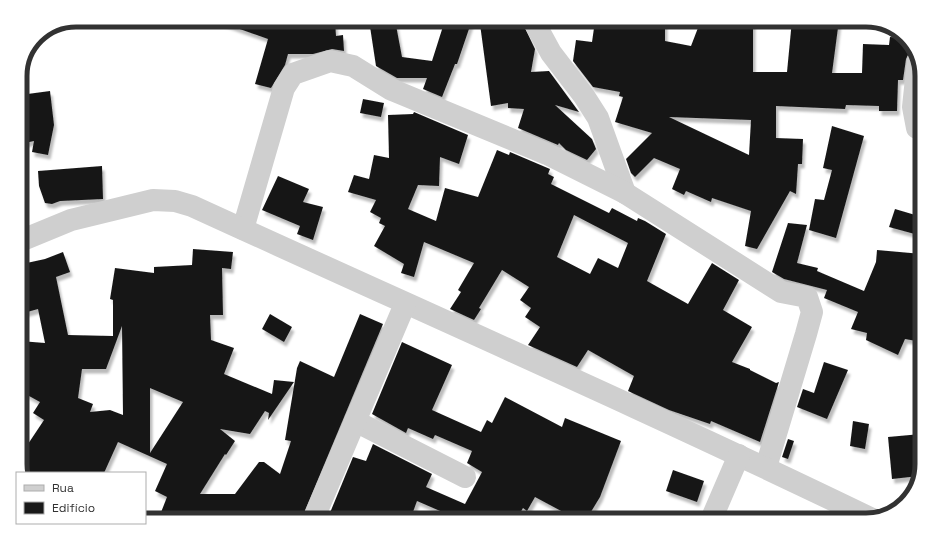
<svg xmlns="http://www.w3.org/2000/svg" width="942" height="540" font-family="'Space Grotesk',sans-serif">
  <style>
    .building { fill: #191919; fill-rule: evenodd; filter: url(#shadow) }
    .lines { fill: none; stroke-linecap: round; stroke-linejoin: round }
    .minor { stroke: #cfcfcf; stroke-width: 22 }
    .rim { fill: none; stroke: #323232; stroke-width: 5 }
  </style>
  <defs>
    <filter id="shadow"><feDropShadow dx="2.5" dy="4.5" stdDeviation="1" flood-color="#0004"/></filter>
  </defs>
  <rect width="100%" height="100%" fill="#fff"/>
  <!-- building -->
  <g class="building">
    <path d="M221,20H320V23L335,22L336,36L343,35L344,51L332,49L313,54H288L285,65L271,88L255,84L268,39L220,22Z"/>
    <path d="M369,20H395L402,57L432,61L445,20L471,23L457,64H455L442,97L423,89L427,78H397L376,66Z"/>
    <path d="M489,20H521L535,49L531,72L549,71L579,112L555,105L592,139L596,149L587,160L566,150L559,143L558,145L518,128L524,109L508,108V103L491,106L480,24L488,25Z"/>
    <path d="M644,20H665V41L691,46L701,20H753V72H787L792,20H839L832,73H862L863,44L889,45L890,37L905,38L911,44L910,51L906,59L903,80H898L897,111H879V106L846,105L845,109L776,106V138L803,139L802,164H798L796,194L790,191L757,249L745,246L751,211L712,198L711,202L686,191L684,195L672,189L680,169L654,158L635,177L631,173L626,159L652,133L615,122L623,97L619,96L620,92L593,87L573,61L576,40L592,42L595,21L644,24ZM669,117L751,120L749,155Z"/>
    <path d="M50,91L54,125L48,155L32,152L34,141L20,144V95Z"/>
    <path d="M363,99L384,103L381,117L360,113Z"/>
    <path d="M414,112L468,135L459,164L440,157L439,186L418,185L408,209L436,221L445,188L478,197L497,150L509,155L510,152L550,169L548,174L554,177L551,184L609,213L612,208L637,221L638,218L645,221L666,234L647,281L688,304L712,263L739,280L723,310L752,327L732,362L750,369V370L776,383L779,382L760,442L711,421L710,424L669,410L628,391L634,376L588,350L577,367L528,345L540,327L525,317L531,308L520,300L529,287L502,270L479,308L481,309L474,320L450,309L461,292L458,290L474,263L424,242L414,277L401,273L404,264L374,246L385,226L379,223L381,218L370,212L376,200L348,192L354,175L369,179L374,155L389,158L388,115L413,114ZM574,215L628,243L618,268L598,258L590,274L557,257Z"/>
    <path d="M832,126L864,136L836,238L809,230L815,199L824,200L832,170L823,168Z"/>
    <path d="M102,166L103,199L60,201L52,204L45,203L39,186L38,171Z"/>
    <path d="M278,176L309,189L303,202L323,207L313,240L297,234L300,226L262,210Z"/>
    <path d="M895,209L922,217V236L889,227Z"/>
    <path d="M788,223L807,225L797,263L818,268L817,271L864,291L876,262L877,250L922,254V342L905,339L898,355L866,340L867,333L851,329L858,312L824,298L827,290L784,279L772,272Z"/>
    <path d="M193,249L233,252L231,269L222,268L223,315H210L211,340L234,348L224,374L272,394L274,380L294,382L268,420L269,413L265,411L250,434L220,429L235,441L226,455L225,454L200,494H235L259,462H264L280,474L291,441L285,440L297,368L300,361L334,377L360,314L383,324L301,520H158L167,497L155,491L167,464L118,442L104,473H31L20,466V439L28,444L44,420L33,413L40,402L20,391V341L45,343L38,309L20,314V280L25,279L22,264L45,259L63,252L70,272L56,277L68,335L113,336V300L110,299L115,268L154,273V267L192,265ZM122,326L123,415L110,410L90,412L93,404L78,398L82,369H106ZM150,388L183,402L150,453Z"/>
    <path d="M270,314L292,327L284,342L262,329Z"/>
    <path d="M402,342L452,365L432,410L481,432L487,420L492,423L505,397L562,427L565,418L621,441L600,497L586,520H578L535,497L527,511L523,508L516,520H444L447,514L417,501L410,520H327L353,457L366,461L373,444L432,474L426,487L465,504L482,472L467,463L472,451L435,435L433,439L408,428L406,433L372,414Z"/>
    <path d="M824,362L848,370L827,419L797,407L803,389L814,393Z"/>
    <path d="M853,421L869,424L865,449L850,446Z"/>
    <path d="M921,434L922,465L919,476L892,479L888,437Z"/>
    <path d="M788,439L794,441L788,459L782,457Z"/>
    <path d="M673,470L704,481L697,502L666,491Z"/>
  </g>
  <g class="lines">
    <!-- minor -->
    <g class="minor">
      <path d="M533,20L551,53L584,96L598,118L625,193"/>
      <path d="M918,60L913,107L917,128L922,130"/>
      <path d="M243,229L284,88L293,74L330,61L353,66L390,89L547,154L625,193L781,292L807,297L812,312L806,334L766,467"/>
      <path d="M20,241L71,220L153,200L175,201L192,206C419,310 647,410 872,519"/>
      <path d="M355,421L465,477"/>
      <path d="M313,520L405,304"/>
      <path d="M711,520L739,455"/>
    </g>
  </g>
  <!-- crop -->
  <path d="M0 0H942V540H0ZM76 27H866A49 49 0 0 1 915 76V464A49 49 0 0 1 866 513H76A49 49 0 0 1 27 464V76A49 49 0 0 1 76 27Z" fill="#fff" fill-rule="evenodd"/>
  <path class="rim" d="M76 27H866A49 49 0 0 1 915 76V464A49 49 0 0 1 866 513H76A49 49 0 0 1 27 464V76A49 49 0 0 1 76 27Z"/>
  <!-- legend -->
  <rect x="16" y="472" width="130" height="52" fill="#ffffff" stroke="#adadad"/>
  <rect x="24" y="485" width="20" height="6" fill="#cfcfcf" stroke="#adadad"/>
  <text x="52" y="492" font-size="12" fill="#323232">Rua</text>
  <rect x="24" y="502" width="20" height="12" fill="#191919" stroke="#adadad"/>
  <text x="52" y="512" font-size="12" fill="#323232">Edifício</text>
</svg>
